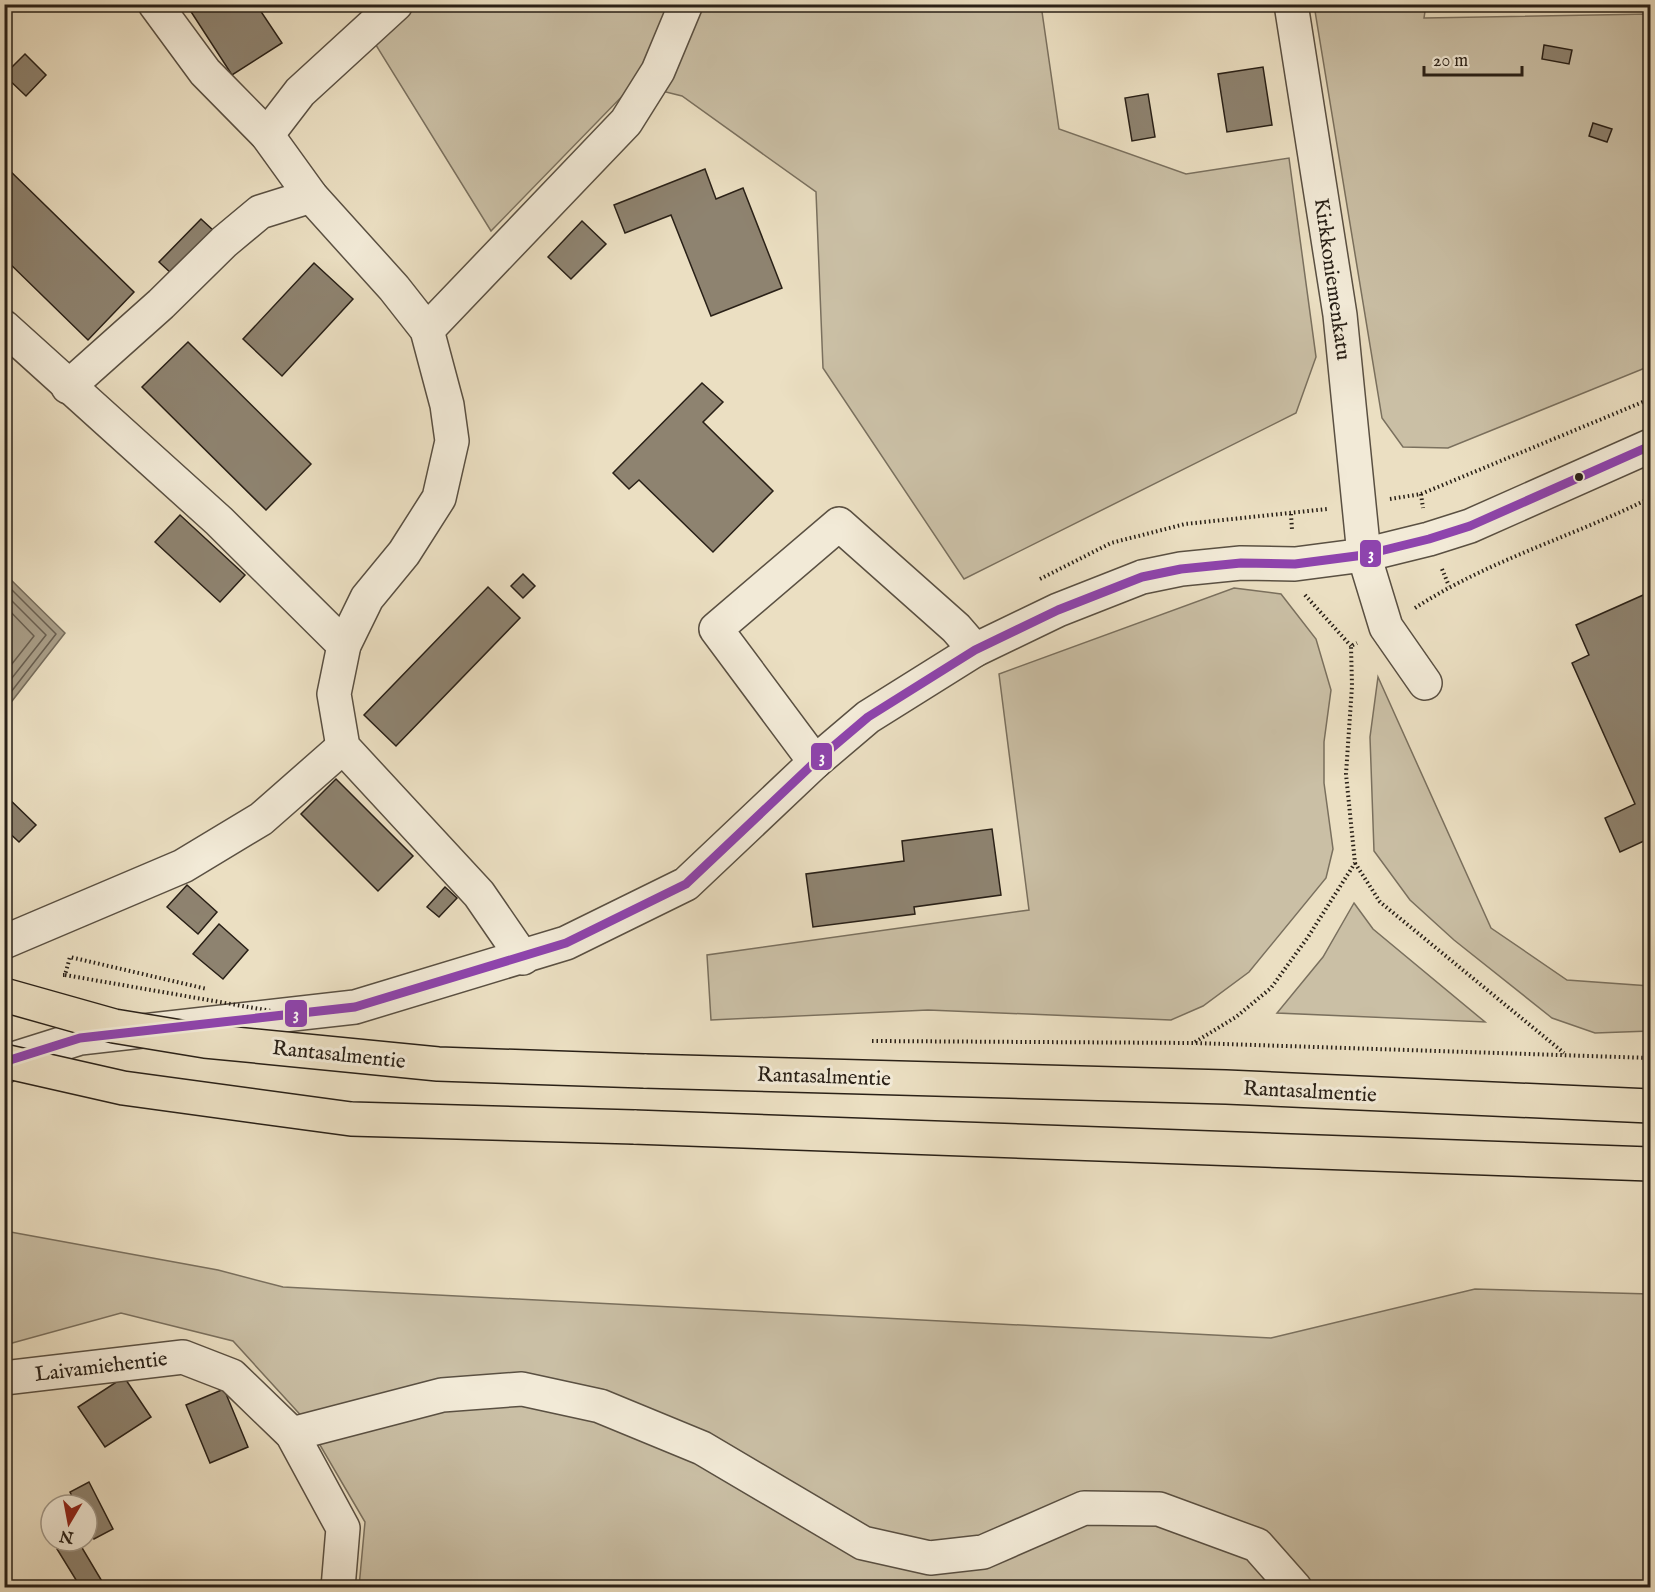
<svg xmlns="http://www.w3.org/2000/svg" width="1655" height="1592" font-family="'IM FELL English',serif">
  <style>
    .green { fill: #cabfa5; stroke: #7a705e; stroke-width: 1.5 }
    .water { fill: #a99e88; stroke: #766c5b; stroke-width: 1.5 }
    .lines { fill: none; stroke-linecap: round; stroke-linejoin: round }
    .shore { stroke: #695f50; stroke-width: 1.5 }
    .building { fill: #8e8370; stroke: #292017; stroke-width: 1.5 }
    .minor-casing { stroke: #5a5042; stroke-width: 36 }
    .highway-casing { stroke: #292017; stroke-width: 36 }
    .path { stroke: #292017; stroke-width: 4; stroke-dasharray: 1.5 3; stroke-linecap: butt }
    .minor { stroke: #f2ead7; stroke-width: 33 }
    .highway { stroke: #ebdfc2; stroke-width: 33 }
    .highway-bridge-casing { stroke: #292017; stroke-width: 36; stroke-linecap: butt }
    .path-bridge { stroke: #292017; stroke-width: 4; stroke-dasharray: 1.5 3; stroke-linecap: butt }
    .highway-bridge { stroke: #ebdfc2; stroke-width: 33 }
    .bus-1-casing { stroke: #f2ead7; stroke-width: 14 }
    .bus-1 { stroke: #8e44ad; stroke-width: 9 }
    .bus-dot { fill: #292017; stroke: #f2ead7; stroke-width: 2 }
    .labels { text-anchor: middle; stroke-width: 6; stroke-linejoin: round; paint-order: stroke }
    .street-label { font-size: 21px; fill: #292017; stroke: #f2ead7 }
    .line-badge { stroke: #f2ead7; stroke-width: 2 }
    .badge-label { font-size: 16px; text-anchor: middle; font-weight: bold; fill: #fff }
  </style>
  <rect width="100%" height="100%" fill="#ebdfc2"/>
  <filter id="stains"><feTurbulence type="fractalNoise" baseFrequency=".00333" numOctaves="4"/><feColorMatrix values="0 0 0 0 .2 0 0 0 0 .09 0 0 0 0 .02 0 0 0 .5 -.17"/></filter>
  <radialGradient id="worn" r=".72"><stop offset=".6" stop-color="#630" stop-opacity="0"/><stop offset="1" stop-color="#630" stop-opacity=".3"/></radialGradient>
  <!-- green -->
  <g class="green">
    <path d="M416,5H1041L1059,129L1186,174L1289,158L1316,357L1296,413L964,579L823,368L816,192L682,96L634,84L491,231L374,42Z"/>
    <path d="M1314,5H1426L1424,18L1650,14V366L1448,448L1403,447L1382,418Z"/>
    <path d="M1435,5L1650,4V7L1435,8Z"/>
    <path d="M1234,588L1281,594L1316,639L1331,690L1324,742V783L1333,849L1326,878L1249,972L1203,1006L1171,1020L928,1010L711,1020L707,955L1029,910L999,674Z"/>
    <path d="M1378,677L1491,928L1567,980L1650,986V1031L1595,1033L1552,1018L1454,940L1410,900L1374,851L1370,737Z"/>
    <path d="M1354,903L1373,929L1485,1022L1277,1013L1323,957Z"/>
    <path d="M5,1231L218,1270L283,1287L1271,1338L1475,1289L1650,1294V1587H359L365,1522L306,1421L233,1341L121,1313L5,1345Z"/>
  </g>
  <!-- water -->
  <path class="water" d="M5,574L65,633L5,710Z"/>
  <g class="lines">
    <!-- shore -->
    <g class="shore">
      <path d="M4,582L56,634L4,701"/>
      <path d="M4,593L46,635L4,688"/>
      <path d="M4,605L34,636L4,674"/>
    </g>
  </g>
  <!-- building -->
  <g class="building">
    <path d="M186,4H256L282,43L232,75Z"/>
    <path d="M1544,45L1572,50L1569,64L1542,59Z"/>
    <path d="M25,54L46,75L26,96L4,75Z"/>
    <path d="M1263,67L1272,125L1227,132L1218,74Z"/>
    <path d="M1148,94L1155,137L1132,141L1125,98Z"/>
    <path d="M1593,123L1612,129L1607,142L1589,136Z"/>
    <path d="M4,165L134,292L88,340L4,258Z"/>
    <path d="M705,169L716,199L743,188L782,288L711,316L671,215L625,233L614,205Z"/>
    <path d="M201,219L214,231L172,274L159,262Z"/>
    <path d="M582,221L606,244L571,279L548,257Z"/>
    <path d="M314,263L353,299L282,376L243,339Z"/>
    <path d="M188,342L311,464L266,510L142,387Z"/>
    <path d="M702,383L723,402L703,422L773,491L713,552L639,480L629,489L613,473Z"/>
    <path d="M180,515L245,575L220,602L155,542Z"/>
    <path d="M523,574L535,586L523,598L511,586Z"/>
    <path d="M488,587L520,618L396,746L364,715Z"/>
    <path d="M1650,592V851L1646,840L1620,852L1605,818L1635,804L1572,663L1589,655L1576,625Z"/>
    <path d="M336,779L413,856L378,891L301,814Z"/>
    <path d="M4,794L36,825L19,842L4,828Z"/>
    <path d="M992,829L1001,895L914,907L915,914L813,927L806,874L904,861L902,841Z"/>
    <path d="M187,885L217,912L198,934L167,907Z"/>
    <path d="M445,887L457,898L439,917L427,907Z"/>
    <path d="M219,924L248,950L223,979L193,954Z"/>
    <path d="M124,1377L151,1417L105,1447L78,1407Z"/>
    <path d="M224,1389L248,1447L210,1463L186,1405Z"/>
    <path d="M89,1482L113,1529L94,1539L87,1526V1505H76L70,1492Z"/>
    <path d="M71,1541H78L106,1588H81L57,1549Z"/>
  </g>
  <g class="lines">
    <defs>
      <g id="minor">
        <path d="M155,4L205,72L267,135L311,196L394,288L427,330L447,405L452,441L439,498L404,553L367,598L344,645L334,694L343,747L479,894L523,958"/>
        <path d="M1291,4L1340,315L1364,555L1386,627L1425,683"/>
        <path d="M267,135L300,92L396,4"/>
        <path d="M4,327L219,521L344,645"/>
        <path d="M427,330L626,122L658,71L686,4"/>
        <path d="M68,387L161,304L224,242L260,212L311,196"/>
        <path d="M815,762L716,629L839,524L956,628L975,650"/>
        <path d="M4,942L183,866L261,819L343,747"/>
        <path d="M4,1067L10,1060L80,1038L355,1007L566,943L686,884L815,762L868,717L975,650L1058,610L1142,577L1181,569L1241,563L1295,564L1364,555L1429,539L1470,526L1650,446"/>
        <path d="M4,1378L183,1357L232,1376L292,1434L343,1528L338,1588"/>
        <path d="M292,1434L442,1395L522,1389L600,1406L702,1448L863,1543L930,1558L983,1552L1084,1508L1159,1509L1257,1545L1295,1588"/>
      </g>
      <g id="highway">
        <path d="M644,1071L1226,1087L1650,1106"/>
        <path d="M634,1127L1650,1164"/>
      </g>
    </defs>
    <!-- minor casing -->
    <use href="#minor" class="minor-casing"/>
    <!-- highway casing -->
    <use href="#highway" class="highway-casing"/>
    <!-- path -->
    <g class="path">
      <path d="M1421,494L1423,508"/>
      <path d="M1390,499L1421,494L1650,399"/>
      <path d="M1291,514L1292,530"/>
      <path d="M1442,569L1449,586"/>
      <path d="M1040,579L1111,543L1185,524L1327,509"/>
      <path d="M1305,595L1351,646"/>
      <path d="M1415,608C1489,560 1572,537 1650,498"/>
      <path d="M1355,863L1380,902L1564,1053"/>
      <path d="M63,975H65L70,957L207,989"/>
      <path d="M872,1041L1194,1043L1650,1058"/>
      <path d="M1195,1042L1236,1017L1271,988L1308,937L1355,863L1346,774L1352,686L1351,646L1357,643"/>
    </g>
    <!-- minor -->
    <use href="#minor" class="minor"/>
    <!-- highway -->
    <use href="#highway" class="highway"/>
    <defs>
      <g id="highway-bridge">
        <path d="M4,995L114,1026L205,1041L438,1064L644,1071"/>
        <path d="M4,1061L123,1088L351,1119L634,1127"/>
      </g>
    </defs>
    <!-- highway-bridge casing -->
    <use href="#highway-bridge" class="highway-bridge-casing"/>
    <!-- path-bridge -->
    <path class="path-bridge" d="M65,975L277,1012"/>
    <!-- highway-bridge -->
    <use href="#highway-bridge" class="highway-bridge"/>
    <defs>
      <path id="bus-1" d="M4,1067L10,1060L80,1038L355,1007L566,943L686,884L815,762L868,717L975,650L1058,610L1142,577L1181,569L1241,563L1295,564L1364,555L1429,539L1470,526L1650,446"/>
    </defs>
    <!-- bus-1 casing -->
    <use href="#bus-1" class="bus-1-casing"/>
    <!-- bus-1 -->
    <use href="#bus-1" class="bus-1"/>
  </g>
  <!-- markers -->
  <circle class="bus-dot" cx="1579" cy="477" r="5"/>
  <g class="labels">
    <!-- street labels -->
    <g class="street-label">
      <text transform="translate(1333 279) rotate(82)" y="7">Kirkkoniemenkatu</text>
      <text transform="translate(339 1054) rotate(6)" y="7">Rantasalmentie</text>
      <text transform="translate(824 1076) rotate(2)" y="7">Rantasalmentie</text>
      <text transform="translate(1310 1091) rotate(3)" y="7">Rantasalmentie</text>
      <text transform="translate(101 1366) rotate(-7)" y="7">Laivamiehentie</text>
    </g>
  </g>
  <g class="line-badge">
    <rect x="1359" y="539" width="23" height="29" rx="6" fill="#8e44ad"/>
    <rect x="810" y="742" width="23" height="29" rx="6" fill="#8e44ad"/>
    <rect x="284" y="999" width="24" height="29" rx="6" fill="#8e44ad"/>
  </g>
  <g class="badge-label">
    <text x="1371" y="559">3</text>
    <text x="822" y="762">3</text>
    <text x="296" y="1019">3</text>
  </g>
  <!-- margin -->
  <rect width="1655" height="1592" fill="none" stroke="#ebdfc2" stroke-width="24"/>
  <rect x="6" y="6" width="1643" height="1580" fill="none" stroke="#292017" stroke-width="3"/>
  <rect x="12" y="12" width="1631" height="1568" fill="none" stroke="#292017" stroke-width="1.5"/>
  <!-- north arrow -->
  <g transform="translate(69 1523) rotate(190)"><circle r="28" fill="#f2ead7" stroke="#a2998a" stroke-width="1.5"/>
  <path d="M0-4.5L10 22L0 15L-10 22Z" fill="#8f2418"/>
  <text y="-9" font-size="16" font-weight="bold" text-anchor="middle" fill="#292017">N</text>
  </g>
  <!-- scale -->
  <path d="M1424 66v9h98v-9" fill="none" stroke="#292017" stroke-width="3"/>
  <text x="1433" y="66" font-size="18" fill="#292017" stroke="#f2ead7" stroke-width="4.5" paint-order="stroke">20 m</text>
  <rect width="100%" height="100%" filter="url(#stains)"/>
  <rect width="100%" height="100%" fill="url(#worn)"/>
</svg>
